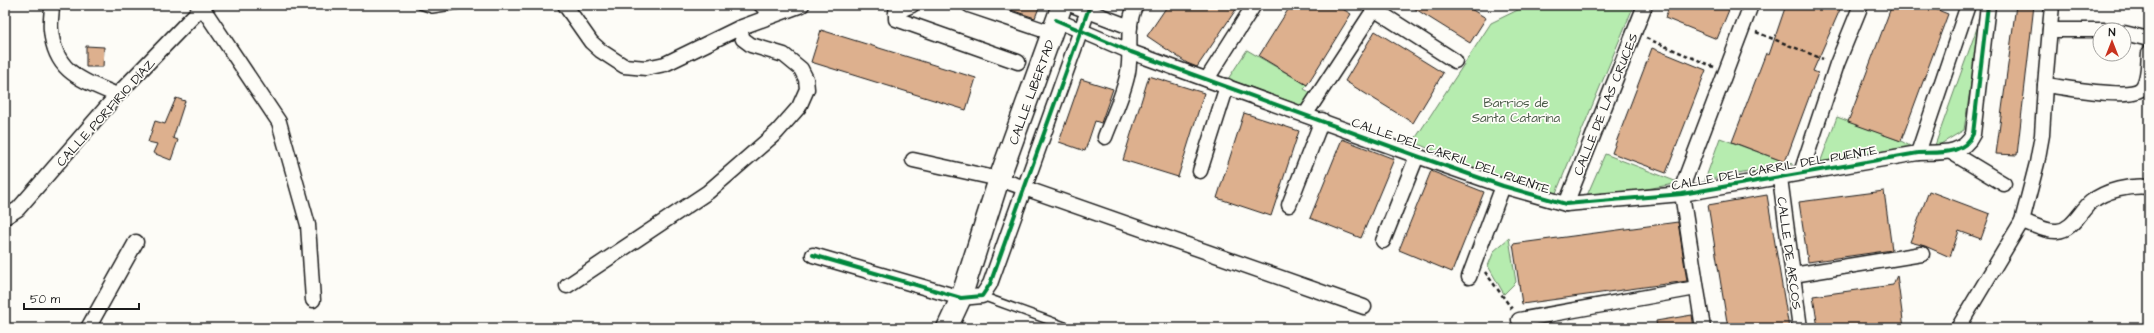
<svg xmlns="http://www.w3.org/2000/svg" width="2154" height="333" font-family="'Architects Daughter',sans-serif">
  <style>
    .green { fill: #b6ecaf; stroke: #698466 }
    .building { fill: #ddb08e; stroke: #1c1c1c }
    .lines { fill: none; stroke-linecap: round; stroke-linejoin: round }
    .service-casing { stroke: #1c1c1c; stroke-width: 10 }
    .minor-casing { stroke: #1c1c1c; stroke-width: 17 }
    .secondary-casing { stroke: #1c1c1c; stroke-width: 23 }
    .path { stroke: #1c1c1c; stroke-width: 2.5; stroke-dasharray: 4 3; stroke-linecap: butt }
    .service { stroke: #fdfcf7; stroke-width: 7 }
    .minor { stroke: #fdfcf7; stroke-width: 14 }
    .secondary { stroke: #fdfcf7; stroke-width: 20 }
    .cycleway-casing { stroke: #fdfcf7; stroke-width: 6 }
    .cycleway { stroke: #00873e; stroke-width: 4 }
    .labels { text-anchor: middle; stroke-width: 3.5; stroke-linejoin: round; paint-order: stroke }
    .street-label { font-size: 13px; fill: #1c1c1c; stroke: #fdfcf7 }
    .park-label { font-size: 13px; fill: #4a5a48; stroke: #fdfcf7 }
  </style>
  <rect width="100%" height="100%" fill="#fdfcf7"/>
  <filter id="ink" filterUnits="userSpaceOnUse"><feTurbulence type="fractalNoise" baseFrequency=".025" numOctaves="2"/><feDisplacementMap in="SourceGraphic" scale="8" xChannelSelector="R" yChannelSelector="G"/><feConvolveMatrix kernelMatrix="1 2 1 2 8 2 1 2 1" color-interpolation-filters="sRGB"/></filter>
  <g filter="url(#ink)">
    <!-- green -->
    <g class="green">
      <path d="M1528,5H1634L1553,200L1413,142L1491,23Z"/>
      <path d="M1981,17L1964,130L1934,148Z"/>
      <path d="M1247,50L1307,85L1304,89L1313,94L1305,107L1228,79Z"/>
      <path d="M1837,117L1901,141L1910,146L1820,163Z"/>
      <path d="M1720,138L1785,162L1793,164L1705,180Z"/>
      <path d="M1605,154L1680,183L1585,200Z"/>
      <path d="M1509,238L1516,282L1504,294L1488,266L1494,251Z"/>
    </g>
    <!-- building -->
    <g class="building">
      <path d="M996,5H1040L1035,18Z"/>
      <path d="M1168,5H1239L1197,67L1187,63L1147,36Z"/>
      <path d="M1291,5H1336L1351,14L1307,85L1259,56Z"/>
      <path d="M1409,5H1464L1486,18L1470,43Z"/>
      <path d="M1670,5H1731L1717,39L1665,18Z"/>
      <path d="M1786,5H1842L1813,71L1818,73L1785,162L1732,142L1766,53L1769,55Z"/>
      <path d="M1892,5H1925L1948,14L1901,141L1848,122Z"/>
      <path d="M2016,5H2034L2017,155L1996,154Z"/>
      <path d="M821,30L976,78L966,110L811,62Z"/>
      <path d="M1375,31L1443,73L1413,123L1345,81Z"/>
      <path d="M86,46L104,47L103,67H86Z"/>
      <path d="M1652,48L1706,70L1666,173L1612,153Z"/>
      <path d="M1149,76L1204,93L1178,177L1123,160Z"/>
      <path d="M1081,79L1113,89L1101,123L1095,121L1085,151L1059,142Z"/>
      <path d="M176,98L185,101L173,138L178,140L171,160L153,153L157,144L148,142L155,121L165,124Z"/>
      <path d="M1244,113L1299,131L1271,216L1217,198Z"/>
      <path d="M1342,139L1394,159L1361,238L1310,218Z"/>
      <path d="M1431,171L1484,192L1452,272L1399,250Z"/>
      <path d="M1884,191L1892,250L1808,262L1799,202Z"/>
      <path d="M1929,191L1990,214L1981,239L1959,231L1950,257L1925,246L1910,242Z"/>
      <path d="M1767,195L1789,328H1728L1708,205Z"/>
      <path d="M1678,222L1687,281L1522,304L1513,244Z"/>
      <path d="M1897,275L1904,328H1818L1813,296L1893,285Z"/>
      <path d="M1692,315L1694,328H1657L1656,321Z"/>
    </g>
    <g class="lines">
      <defs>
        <g id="service">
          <path d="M420,5L432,9L459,5"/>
          <path d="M982,296L1070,328"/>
        </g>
        <g id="minor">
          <path d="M52,5C52,13 50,22 51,30C55,74 83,80 117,95"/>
          <path d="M565,5L591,42L601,51L624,66L646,68L665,64L739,28L802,5"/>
          <path d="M761,5L775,14"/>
          <path d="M912,5L896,12V19L1018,62"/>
          <path d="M969,5L1052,33"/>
          <path d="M1072,5L1130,27"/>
          <path d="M202,7L279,122L308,225L313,300"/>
          <path d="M1374,9L1455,61"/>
          <path d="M1056,20L1131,52L1417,156L1503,186L1566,204L1682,194L1918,153C1938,152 1963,156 1973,134L1988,5"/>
          <path d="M2050,30H2114"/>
          <path d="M2124,33L2149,39"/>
          <path d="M2149,53C2148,63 2149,81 2141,89C2128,100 2063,87 2045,85L2042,135L2037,163L2022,221C2032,224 2046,232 2057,231C2073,230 2080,211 2091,202C2106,190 2130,185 2149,187"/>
          <path d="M1207,79L1254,5"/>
          <path d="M2045,85L2052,5"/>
          <path d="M1305,115L1377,5"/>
          <path d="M1105,137C1113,116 1124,94 1128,72C1132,50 1125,24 1136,5"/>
          <path d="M1951,152L2004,184"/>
          <path d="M1918,153L1968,5"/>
          <path d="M913,160L999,179L1364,307"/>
          <path d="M1200,171L1227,86"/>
          <path d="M1801,173L1837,64L1861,5"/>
          <path d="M1780,178L1800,328"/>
          <path d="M1566,204L1645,5"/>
          <path d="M1289,205L1322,120"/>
          <path d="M5,217L18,209L117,95L204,5"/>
          <path d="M1383,241L1417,156"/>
          <path d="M813,255L961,298L982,296L990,284L1090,5"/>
          <path d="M1793,275L1922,254"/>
          <path d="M1469,277L1503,186"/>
          <path d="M567,286L708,192L777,132L799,107L807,89L806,79L801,69L784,55L751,45L743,39L739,28"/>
          <path d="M1519,320L1696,288"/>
          <path d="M88,328L136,242"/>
          <path d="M1703,328L1682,194L1684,182L1751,5"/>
          <path d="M1958,328L2022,221"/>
        </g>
        <path id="secondary" d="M947,328L961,298L999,179L1062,5"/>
      </defs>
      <!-- service casing -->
      <use href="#service" class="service-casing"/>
      <!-- minor casing -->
      <use href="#minor" class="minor-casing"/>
      <!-- secondary casing -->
      <use href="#secondary" class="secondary-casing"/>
      <!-- path -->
      <g class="path">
        <path d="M1756,32L1823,59"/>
        <path d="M1646,38L1714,67"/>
        <path d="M1485,272L1512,309"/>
      </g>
      <!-- service -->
      <use href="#service" class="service"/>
      <!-- minor -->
      <use href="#minor" class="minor"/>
      <!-- secondary -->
      <use href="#secondary" class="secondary"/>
      <defs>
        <g id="cycleway">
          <path d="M1056,20L1131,52L1417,156L1503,186L1566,204L1682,194L1918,153C1938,152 1963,156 1973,134L1988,5"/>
          <path d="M813,255L961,298L982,296L990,284L1090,5"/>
        </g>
      </defs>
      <!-- cycleway casing -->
      <use href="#cycleway" class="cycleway-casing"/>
      <!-- cycleway -->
      <use href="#cycleway" class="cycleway"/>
    </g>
  </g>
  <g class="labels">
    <!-- street labels -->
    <g class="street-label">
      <text transform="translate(1031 92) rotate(-70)" y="5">CALLE LIBERTAD</text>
      <text transform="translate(1605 104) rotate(-68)" y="5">CALLE DE LAS CRUCES</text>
      <text transform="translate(105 112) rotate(-48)" y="5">CALLE PORFIRIO DÍAZ</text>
      <text transform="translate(1451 155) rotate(19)" y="5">CALLE DEL CARRIL DEL PUENTE</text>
      <text transform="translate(1774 167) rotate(-10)" y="5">CALLE DEL CARRIL DEL PUENTE</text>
      <text transform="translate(1790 253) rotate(82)" y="5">CALLE DE ARCOS</text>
    </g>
    <!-- park labels -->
    <g class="park-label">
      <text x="1516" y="107">Barrios de<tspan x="1516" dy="15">Santa Catarina</tspan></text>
    </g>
  </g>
  <!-- margin -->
  <rect width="2154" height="333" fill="none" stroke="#fdfcf7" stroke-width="20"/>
  <rect x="10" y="10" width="2134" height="313" fill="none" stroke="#1c1c1c" stroke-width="1.5" filter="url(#ink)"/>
  <!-- north arrow -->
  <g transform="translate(2112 42)"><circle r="19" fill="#fdfcf7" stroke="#a3a29f"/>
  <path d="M0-3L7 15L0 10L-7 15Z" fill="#c8321e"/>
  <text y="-6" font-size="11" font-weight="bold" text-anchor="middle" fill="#1c1c1c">N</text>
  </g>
  <!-- scale -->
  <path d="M24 303v6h115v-6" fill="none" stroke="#1c1c1c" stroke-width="2"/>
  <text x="30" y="303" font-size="12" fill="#1c1c1c" stroke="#fdfcf7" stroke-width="3" paint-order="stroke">50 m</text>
</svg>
